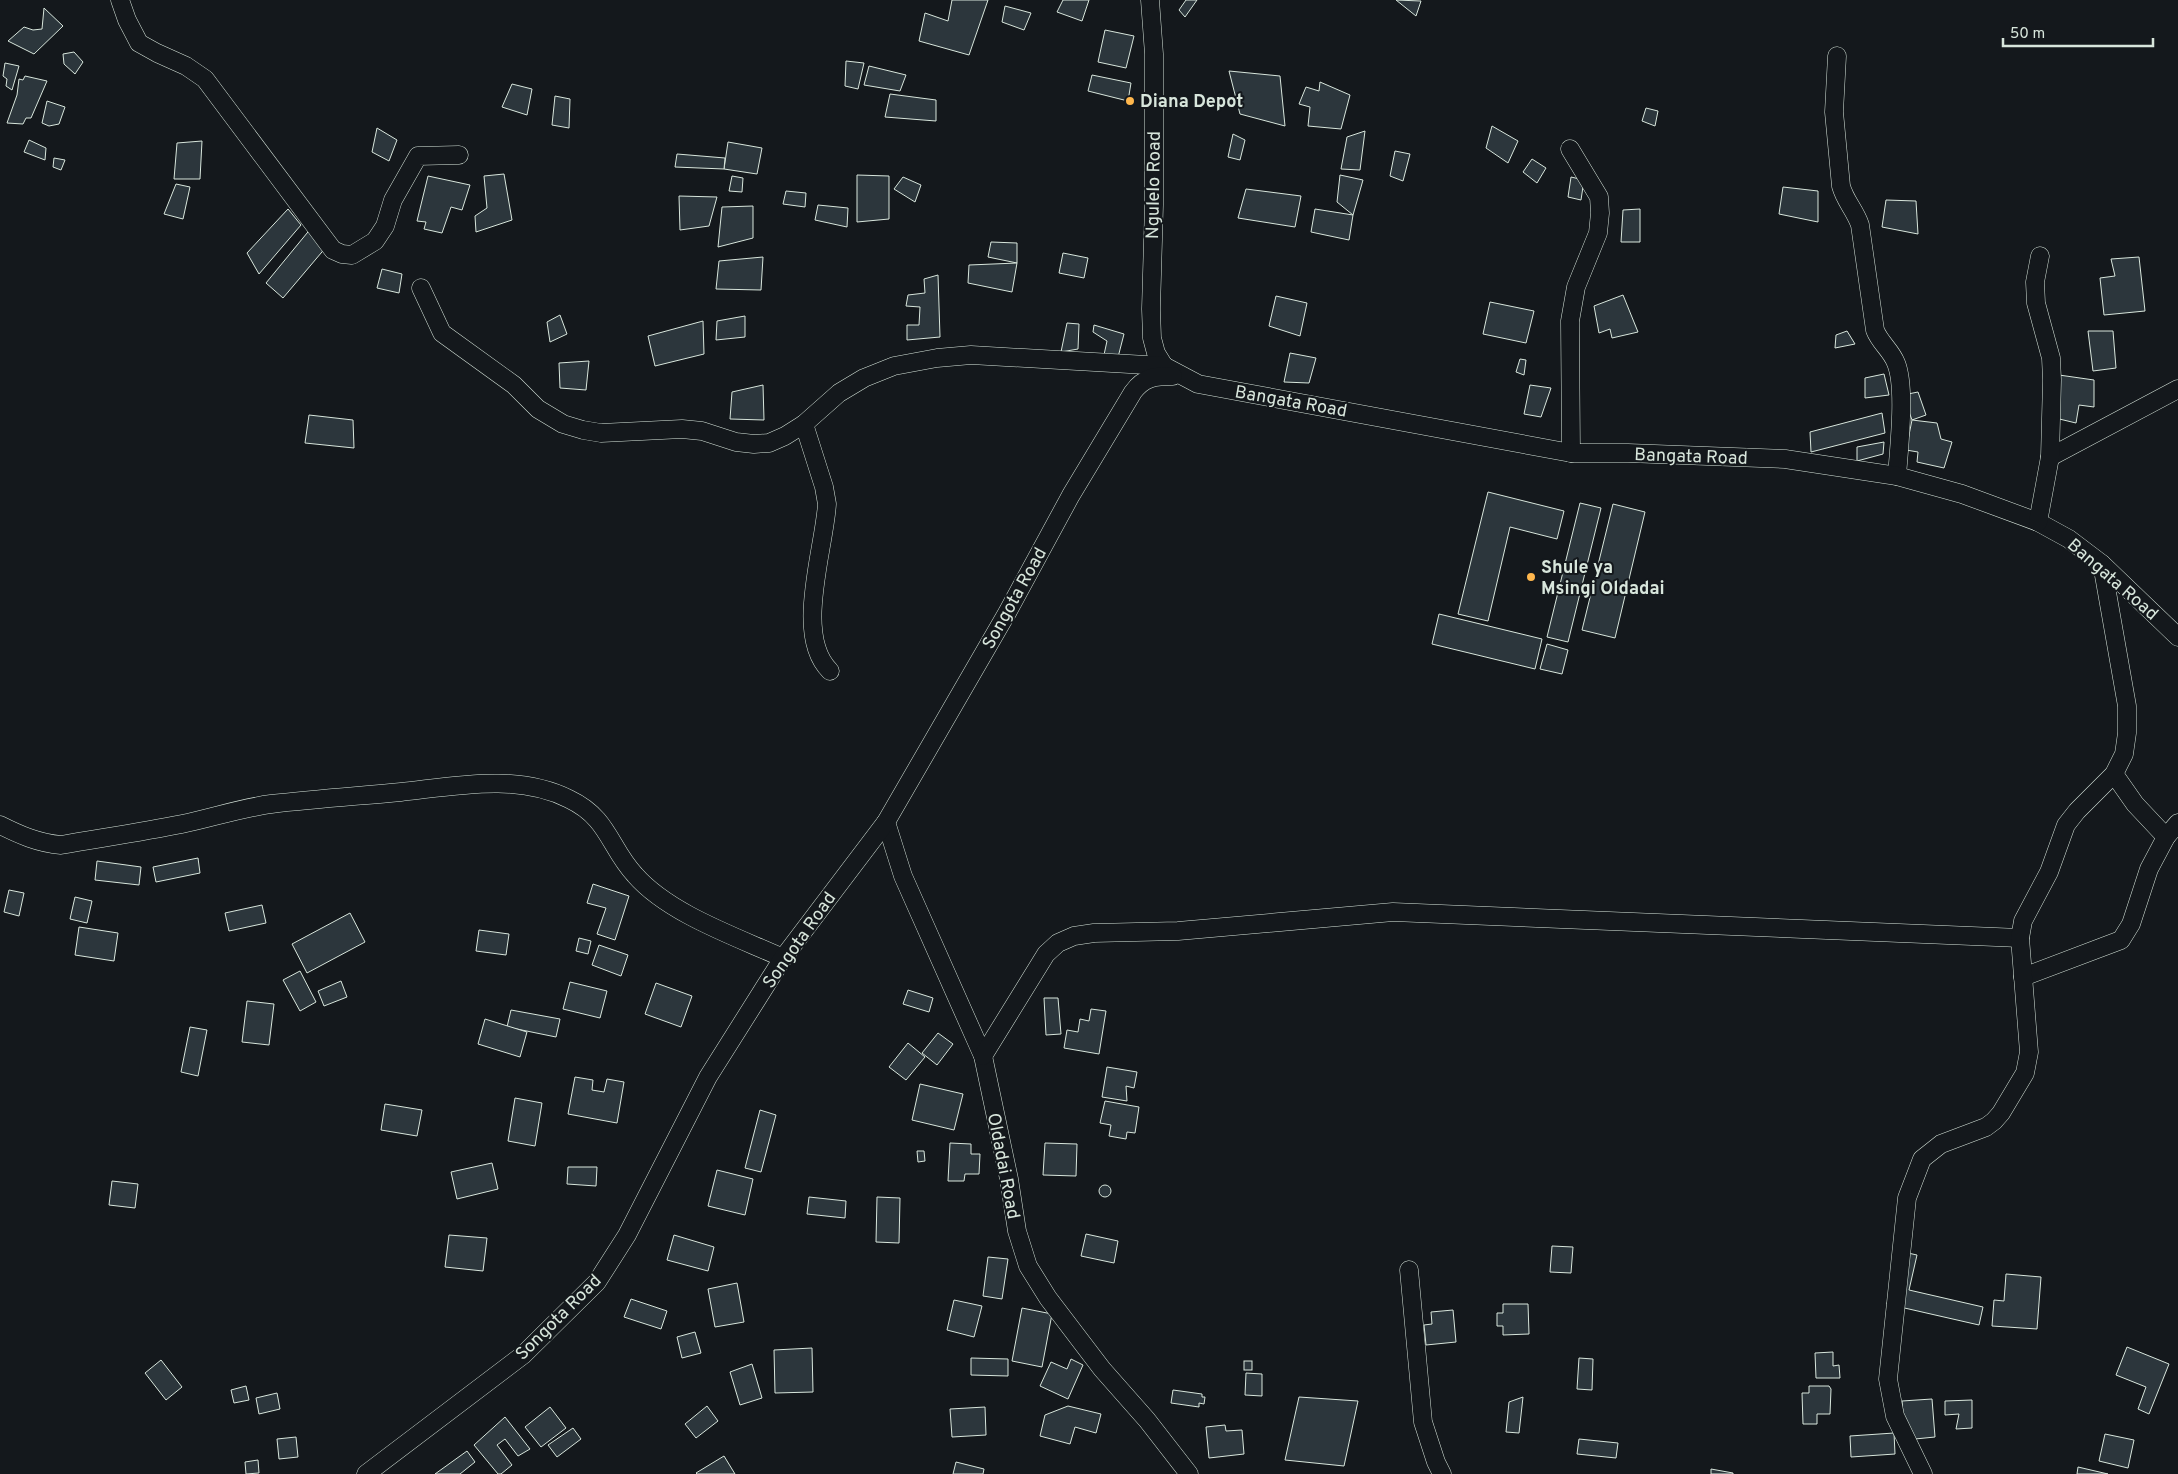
<svg xmlns="http://www.w3.org/2000/svg" width="2178" height="1474" font-family="Overpass,sans-serif">
  <style>
    .building { fill: #2c363c; stroke: #d8e6dc }
    .lines { fill: none; stroke-linecap: round; stroke-linejoin: round }
    .street-casing { stroke: #d8e6dc; stroke-width: 19 }
    .street { stroke: #14181c; stroke-width: 18 }
    .poi-dot { fill: #ffb74d; stroke: #14181c; stroke-width: 2 }
    .labels { text-anchor: middle; stroke-width: 4; stroke-linejoin: round; paint-order: stroke }
    .poi-label { font-size: 18px; font-weight: bold; fill: #d8e6dc; stroke: #14181c; text-anchor: start }
    .street-label { font-size: 18px; fill: #d8e6dc; stroke: #14181c }
  </style>
  <rect width="100%" height="100%" fill="#14181c"/>
  <!-- building -->
  <g class="building">
    <path d="M952,0H988L969,55L919,41L925,13L948,21Z"/>
    <path d="M1063,0H1089L1082,21L1057,12Z"/>
    <path d="M1186,0H1197L1185,17L1179,10Z"/>
    <path d="M1396,0L1421,1L1416,16Z"/>
    <path d="M1005,6L1031,13L1024,30L1002,22Z"/>
    <path d="M44,8L63,26L34,54L8,41L24,27L33,30L42,29Z"/>
    <path d="M1105,30L1134,36L1126,68L1098,62Z"/>
    <path d="M74,52L83,62L75,74L64,64L63,54Z"/>
    <path d="M846,61L864,63L858,89L845,86Z"/>
    <path d="M5,63L19,66L12,90L6,86L7,79L3,76Z"/>
    <path d="M869,66L906,75L900,91L864,85Z"/>
    <path d="M1229,71L1280,76L1285,126L1240,114Z"/>
    <path d="M1092,75L1131,83L1128,101L1088,91Z"/>
    <path d="M25,76L47,81L31,118H26L23,124L7,123L17,95L19,79L23,80Z"/>
    <path d="M1320,82L1350,95L1341,129L1308,126L1310,107L1299,104L1306,87L1319,91Z"/>
    <path d="M512,84L532,89L527,115L502,107Z"/>
    <path d="M890,94L936,100V121L885,117Z"/>
    <path d="M555,96L570,99L569,128L552,125Z"/>
    <path d="M47,101L65,107L59,124L49,126L42,123Z"/>
    <path d="M1646,108L1658,111L1655,126L1642,121Z"/>
    <path d="M1492,126L1518,141L1508,163L1486,148Z"/>
    <path d="M377,128L397,140L389,161L372,152Z"/>
    <path d="M1365,131L1360,170L1341,169L1347,137Z"/>
    <path d="M1233,134L1245,140L1240,160L1228,157Z"/>
    <path d="M29,140L46,148L45,160L24,152Z"/>
    <path d="M202,141L200,179H174L177,143Z"/>
    <path d="M728,142L762,148L757,174L724,169Z"/>
    <path d="M1395,151L1410,154L1403,181L1390,176Z"/>
    <path d="M677,154L725,158L724,169L675,167Z"/>
    <path d="M54,158L65,160L61,170L53,167Z"/>
    <path d="M1532,159L1546,168L1537,183L1523,172Z"/>
    <path d="M504,174L512,220L476,232L475,216L487,208L484,176Z"/>
    <path d="M857,175L889,176V219L857,222Z"/>
    <path d="M1340,175L1363,180L1353,215L1337,202Z"/>
    <path d="M428,176L470,185L462,210L451,207L442,233L424,229L426,222L417,221Z"/>
    <path d="M732,176L743,178L742,192L729,191Z"/>
    <path d="M903,177L921,185L915,202L894,189Z"/>
    <path d="M1571,177L1584,180L1581,200L1568,197Z"/>
    <path d="M176,184L190,187L183,219L164,214Z"/>
    <path d="M1783,187L1818,191V222L1779,214Z"/>
    <path d="M1246,189L1301,196L1295,227L1238,218Z"/>
    <path d="M786,191L806,193L805,207L783,204Z"/>
    <path d="M679,196L717,197L709,226L680,230Z"/>
    <path d="M1886,200L1916,201L1918,234L1882,227Z"/>
    <path d="M818,205L848,208L847,227L815,220Z"/>
    <path d="M753,206V238L718,247L722,207Z"/>
    <path d="M288,209L301,225L259,274L247,253Z"/>
    <path d="M1315,209L1353,215L1349,240L1311,232Z"/>
    <path d="M1640,209V242H1621L1623,210Z"/>
    <path d="M312,227L327,246L283,298L266,283Z"/>
    <path d="M991,242L1017,243V263L988,257Z"/>
    <path d="M1063,253L1088,258L1084,278L1059,273Z"/>
    <path d="M763,257L761,290L716,289L719,261Z"/>
    <path d="M2139,257L2145,311L2104,315L2100,278L2115,276L2111,259Z"/>
    <path d="M1017,263L1012,292L968,283L969,265Z"/>
    <path d="M382,269L402,274L399,293L377,288Z"/>
    <path d="M938,275L940,337L907,340V325H919L920,307L906,306L908,295L925,293L924,279Z"/>
    <path d="M1623,295L1638,332L1612,338L1610,329L1599,333L1594,306Z"/>
    <path d="M1276,296L1307,303L1300,336L1269,326Z"/>
    <path d="M1490,302L1534,311L1526,343L1483,334Z"/>
    <path d="M560,315L567,334L550,342L547,322Z"/>
    <path d="M745,316V337L716,340L717,321Z"/>
    <path d="M703,321L704,354L655,366L648,336Z"/>
    <path d="M1067,323L1079,324L1078,349L1061,352Z"/>
    <path d="M1094,325L1124,334L1116,365L1102,364L1107,341L1093,332Z"/>
    <path d="M1847,331L1855,344L1835,348L1836,335Z"/>
    <path d="M2088,331H2113L2116,368L2093,371Z"/>
    <path d="M1290,353L1316,358L1309,383L1284,382Z"/>
    <path d="M1520,359L1526,360L1524,375L1516,372Z"/>
    <path d="M589,361L586,390L560,388L559,363Z"/>
    <path d="M1884,374L1889,395L1865,398V378Z"/>
    <path d="M2059,375L2094,380V407L2079,405L2076,423L2051,417Z"/>
    <path d="M763,385L764,420L730,419L732,392Z"/>
    <path d="M1530,385L1551,388L1541,417L1524,414Z"/>
    <path d="M1918,392L1926,415L1912,420L1903,395Z"/>
    <path d="M1882,413L1885,433L1811,452L1810,432Z"/>
    <path d="M309,415L353,420L354,448L305,443Z"/>
    <path d="M1912,420L1937,423L1941,439L1952,442L1944,468L1917,462L1918,452L1906,450Z"/>
    <path d="M1884,442L1883,454L1857,461V447Z"/>
    <path d="M1488,492L1564,511L1557,539L1510,527L1488,621L1458,614Z"/>
    <path d="M1580,503L1601,508L1568,642L1547,637Z"/>
    <path d="M1613,504L1645,512L1615,638L1582,630Z"/>
    <path d="M1439,614L1542,639L1535,669L1432,644Z"/>
    <path d="M1547,644L1568,650L1562,674L1540,669Z"/>
    <path d="M198,858L200,873L156,882L153,867Z"/>
    <path d="M97,861L141,867L139,885L95,880Z"/>
    <path d="M593,884L629,896L615,940L597,934L606,908L587,903Z"/>
    <path d="M9,890L24,893L19,916L4,912Z"/>
    <path d="M75,897L92,901L87,923L70,919Z"/>
    <path d="M262,905L266,923L229,931L225,913Z"/>
    <path d="M350,913L365,942L307,973L292,944Z"/>
    <path d="M79,927L118,933L114,961L75,955Z"/>
    <path d="M479,930L509,934L506,955L476,951Z"/>
    <path d="M579,938L591,941L588,954L576,951Z"/>
    <path d="M599,945L628,955L621,976L592,965Z"/>
    <path d="M300,971L316,1002L300,1011L283,980Z"/>
    <path d="M341,981L347,997L324,1006L318,991Z"/>
    <path d="M570,982L607,991L600,1018L563,1009Z"/>
    <path d="M656,983L692,996L681,1027L645,1014Z"/>
    <path d="M908,990L933,998L929,1012L903,1004Z"/>
    <path d="M1044,998H1058L1061,1034L1046,1035Z"/>
    <path d="M247,1001L274,1004L269,1045L242,1042Z"/>
    <path d="M1091,1009L1106,1011L1099,1054L1064,1048L1067,1030L1078,1032L1080,1019L1089,1021Z"/>
    <path d="M511,1010L560,1019L556,1037L507,1027Z"/>
    <path d="M485,1019L527,1032L520,1057L478,1044Z"/>
    <path d="M190,1027L207,1030L198,1076L181,1072Z"/>
    <path d="M938,1033L953,1044L937,1065L922,1053Z"/>
    <path d="M908,1043L925,1057L906,1080L889,1067Z"/>
    <path d="M1107,1067L1137,1072L1134,1088L1126,1086L1127,1101L1102,1097Z"/>
    <path d="M575,1077L593,1080L592,1090L604,1092L607,1079L624,1082L617,1123L568,1114Z"/>
    <path d="M920,1084L963,1094L954,1130L912,1120Z"/>
    <path d="M515,1098L542,1103L535,1146L508,1141Z"/>
    <path d="M1105,1101L1139,1107L1135,1133L1127,1132L1126,1139L1109,1136L1111,1125L1100,1123Z"/>
    <path d="M385,1104L422,1110L417,1136L381,1130Z"/>
    <path d="M760,1110L776,1115L761,1172L745,1168Z"/>
    <path d="M950,1143L971,1144V1154H980L979,1174H965L964,1181H948Z"/>
    <path d="M1045,1143L1077,1144L1076,1176L1043,1175Z"/>
    <path d="M917,1151H924L925,1161L918,1162Z"/>
    <path d="M492,1163L498,1189L457,1199L451,1172Z"/>
    <path d="M568,1167H597L596,1186L567,1184Z"/>
    <path d="M717,1170L753,1179L745,1215L708,1206Z"/>
    <path d="M112,1181L138,1184L135,1208L109,1205Z"/>
    <circle cx="1105" cy="1191" r="6"/>
    <path d="M809,1197L846,1201L845,1218L807,1214Z"/>
    <path d="M877,1197L900,1198L899,1243L876,1242Z"/>
    <path d="M1086,1234L1118,1241L1114,1263L1081,1256Z"/>
    <path d="M449,1235L487,1238L483,1271L445,1267Z"/>
    <path d="M674,1235L714,1247L708,1271L667,1260Z"/>
    <path d="M1552,1246L1573,1247L1571,1273L1550,1272Z"/>
    <path d="M1899,1251L1917,1255L1909,1290L1983,1307L1979,1325L1887,1304Z"/>
    <path d="M988,1257L1008,1259L1002,1299L983,1296Z"/>
    <path d="M2006,1274L2041,1277L2037,1329L1992,1326L1994,1300L2004,1301Z"/>
    <path d="M737,1283L744,1322L715,1327L708,1289Z"/>
    <path d="M631,1299L667,1311L661,1329L624,1317Z"/>
    <path d="M954,1300L982,1306L974,1337L947,1330Z"/>
    <path d="M1503,1304H1528L1529,1334L1503,1335V1326H1497V1313H1503Z"/>
    <path d="M1022,1308L1052,1314L1042,1367L1012,1361Z"/>
    <path d="M1453,1310L1456,1342L1426,1345L1424,1325L1432,1324L1431,1312Z"/>
    <path d="M695,1332L701,1353L682,1358L677,1337Z"/>
    <path d="M2127,1347L2169,1364L2149,1414L2138,1409L2146,1387L2116,1375Z"/>
    <path d="M812,1348L813,1392L775,1393L774,1350Z"/>
    <path d="M1833,1352V1366L1839,1365L1840,1378H1816L1815,1353Z"/>
    <path d="M971,1358L1008,1359V1376L971,1375Z"/>
    <path d="M1579,1358L1593,1359L1592,1390L1577,1389Z"/>
    <path d="M1071,1359L1083,1365L1068,1399L1040,1386L1051,1362L1067,1369Z"/>
    <path d="M161,1360L182,1387L166,1400L145,1373Z"/>
    <rect x="1244" y="1361" width="8" height="9"/>
    <path d="M752,1364L762,1398L740,1405L730,1372Z"/>
    <path d="M1246,1373L1262,1374V1396L1245,1395Z"/>
    <path d="M246,1386L249,1400L234,1403L231,1390Z"/>
    <path d="M1809,1386H1829L1831,1389L1830,1414H1817V1424H1803L1802,1393H1809Z"/>
    <path d="M1173,1390L1202,1394V1397H1205L1204,1404L1199,1403V1407L1171,1403Z"/>
    <path d="M277,1393L280,1409L259,1414L256,1398Z"/>
    <path d="M1299,1397L1358,1401L1344,1466L1285,1460Z"/>
    <path d="M1523,1397L1519,1433L1506,1432L1509,1402Z"/>
    <path d="M1932,1399L1935,1437L1905,1440L1902,1401Z"/>
    <path d="M1972,1400V1428L1956,1429L1959,1414L1945,1415V1401Z"/>
    <path d="M707,1406L718,1421L696,1438L685,1424Z"/>
    <path d="M1068,1406L1101,1414L1096,1433L1075,1427L1070,1444L1040,1436L1045,1415Z"/>
    <path d="M550,1407L566,1428L541,1447L525,1427Z"/>
    <path d="M985,1407L986,1435L952,1437L950,1409Z"/>
    <path d="M505,1417L530,1449L518,1456L505,1439L497,1445L512,1465L501,1474H498L474,1445Z"/>
    <path d="M1225,1425L1226,1431L1242,1430L1244,1454L1209,1458L1206,1427Z"/>
    <path d="M573,1428L581,1439L557,1457L548,1445Z"/>
    <path d="M1894,1433L1895,1454L1851,1457L1850,1436Z"/>
    <path d="M2105,1434L2134,1440L2128,1468L2099,1461Z"/>
    <path d="M296,1437L298,1457L279,1459L277,1439Z"/>
    <path d="M1579,1439L1618,1443L1616,1458L1577,1454Z"/>
    <path d="M467,1451L475,1462L460,1474H435Z"/>
    <path d="M724,1456L735,1474H697L696,1473Z"/>
    <path d="M258,1460L259,1473L246,1474L245,1462Z"/>
    <path d="M956,1462L984,1469L983,1474H953Z"/>
    <path d="M2078,1467L2108,1474H2077Z"/>
    <path d="M1711,1469L1733,1473V1474H1711Z"/>
  </g>
  <g class="lines">
    <defs>
      <g id="street">
        <path d="M120,0L127,20L139,43L157,53L186,66L205,79L333,250L342,254L352,255L375,241L385,226L393,200L418,156L459,155"/>
        <path d="M1150,0L1154,54V205L1151,309L1152,338L1156,353L1164,366"/>
        <path d="M1837,56L1834,112L1841,186C1845,201 1855,210 1860,225L1875,330C1880,343 1891,350 1896,363C1906,387 1899,448 1897,476"/>
        <path d="M1570,149L1599,197L1600,213L1598,233L1576,287L1570,321L1571,453"/>
        <path d="M421,288L442,333L514,385L538,409L563,424L583,430L601,433L682,429L702,431L736,442L754,444L769,443L785,436L804,424L839,393L864,378L894,366L937,358L971,355L1164,366L1198,384L1571,453H1628L1785,459L1897,476L1962,494L2038,522L2069,539L2102,564L2178,637"/>
        <path d="M804,424L824,487L827,504C824,551 794,636 830,671"/>
        <path d="M2050,457L2178,389"/>
        <path d="M2038,522L2050,457L2052,380L2051,358L2036,303L2035,282L2040,256"/>
        <path d="M2114,774L2135,804L2166,837"/>
        <path d="M886,822L903,876L983,1056L1009,1179L1017,1231L1028,1266L1048,1298L1102,1369L1147,1420L1189,1474"/>
        <path d="M0,825C20,835 38,843 61,845C101,838 142,832 182,824C211,818 241,808 271,804C314,799 358,796 401,792C456,786 517,773 569,799C609,818 609,847 635,875C669,914 737,937 783,958"/>
        <path d="M2023,977L2121,940L2131,924L2149,869L2166,837L2178,823"/>
        <path d="M983,1056L1046,954L1058,943L1074,936L1094,933L1178,931L1393,912L2020,938"/>
        <path d="M1409,1270L1423,1422L1436,1462L1442,1474"/>
        <path d="M366,1474L523,1355L597,1282L627,1235L708,1077L783,958L886,822L1007,613L1071,495L1133,392C1144,377 1155,376 1173,376"/>
        <path d="M1923,1474L1895,1416L1888,1379L1907,1198L1922,1159L1941,1144L1986,1127L1994,1121L2001,1113L2025,1073L2029,1052L2020,938L2023,921L2049,872L2066,825L2077,811L2114,774L2124,754L2127,733V706L2102,564"/>
      </g>
    </defs>
    <!-- street casing -->
    <use href="#street" class="street-casing"/>
    <!-- street -->
    <use href="#street" class="street"/>
  </g>
  <!-- markers -->
  <g class="poi-dot">
    <circle cx="1130" cy="101" r="5"/>
    <circle cx="1531" cy="577" r="5"/>
  </g>
  <g class="labels">
    <!-- poi labels -->
    <g class="poi-label">
      <text x="1140" y="107">Diana Depot</text>
      <text x="1541" y="573">Shule ya<tspan x="1541" dy="21">Msingi Oldadai</tspan></text>
    </g>
    <!-- street labels -->
    <g class="street-label">
      <text transform="translate(1153 185) rotate(-89)" y="6">Ngulelo Road</text>
      <text transform="translate(1291 401) rotate(10)" y="6">Bangata Road</text>
      <text transform="translate(1691 456) rotate(2)" y="6">Bangata Road</text>
      <text transform="translate(2113 579) rotate(41)" y="6">Bangata Road</text>
      <text transform="translate(1014 598) rotate(-61)" y="6">Songota Road</text>
      <text transform="translate(799 940) rotate(-55)" y="6">Songota Road</text>
      <text transform="translate(1004 1166) rotate(79)" y="6">Oldadai Road</text>
      <text transform="translate(558 1317) rotate(-45)" y="6">Songota Road</text>
    </g>
  </g>
  <!-- scale -->
  <path d="M2003 38v8h150v-8" fill="none" stroke="#d8e6dc" stroke-width="2.5"/>
  <text x="2010" y="38" font-size="15" fill="#d8e6dc" stroke="#14181c" stroke-width="4" paint-order="stroke">50 m</text>
</svg>
